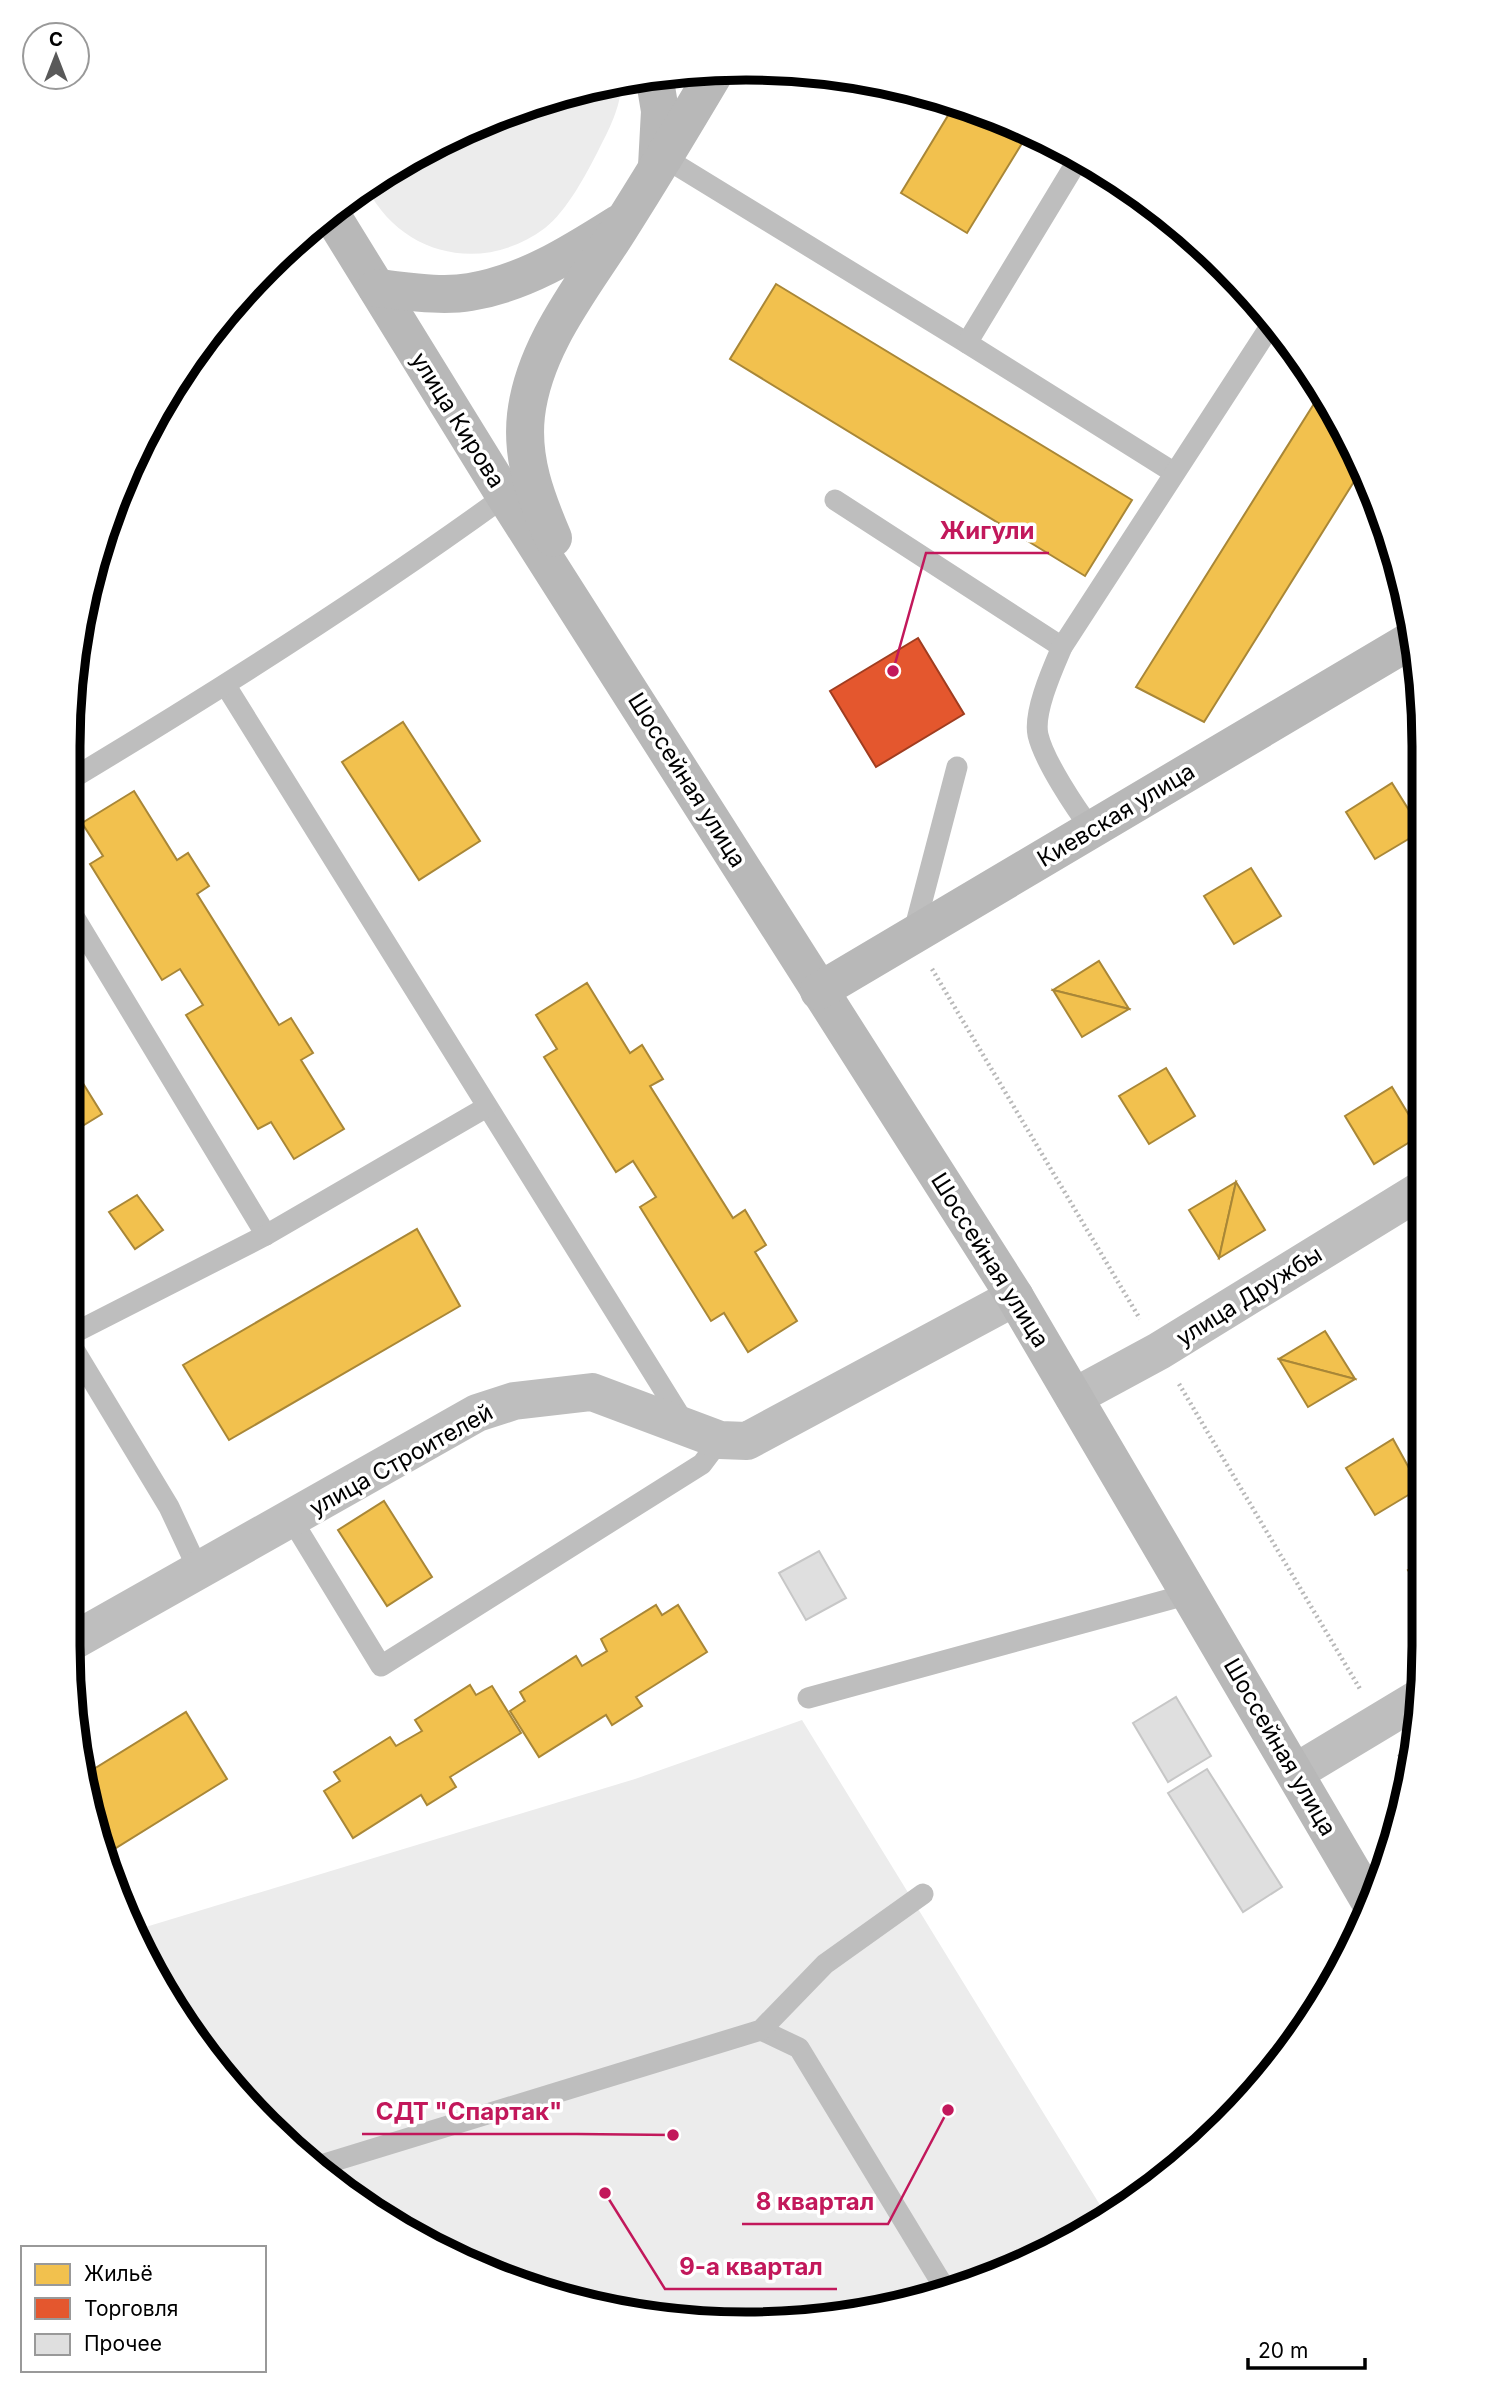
<svg xmlns="http://www.w3.org/2000/svg" width="1493" height="2393" font-family="Inter,sans-serif">
  <style>
    .green { fill: #ececec }
    .homes { fill: #f2c14e; stroke: #a98737; stroke-width: 2 }
    .shops { fill: #e4572e; stroke: #a03d20; stroke-width: 2 }
    .building { fill: #dfdfdf; stroke: #c7c7c7; stroke-width: 2 }
    .lines { fill: none; stroke-linecap: round; stroke-linejoin: round }
    .path { stroke: #b9b9b9; stroke-width: 4.5; stroke-dasharray: 2 3.5; stroke-linecap: butt }
    .service { stroke: #bebebe; stroke-width: 21 }
    .minor { stroke: #bebebe; stroke-width: 38 }
    .secondary { stroke: #b8b8b8; stroke-width: 38 }
    .labels { text-anchor: middle; stroke-width: 7; stroke-linejoin: round; paint-order: stroke }
    .street-label { font-size: 23px; fill: #000; stroke: #fff }
    .rim { fill: none; stroke: #000; stroke-width: 9 }
    .leader { fill: none; stroke: #c2185b; stroke-width: 2.5 }
    .callout-dot { fill: #c2185b; stroke: #fff; stroke-width: 2.5 }
    .callout-label { font-size: 24px; text-anchor: middle; font-weight: bold; fill: #c2185b; stroke: #fff; stroke-width: 7; stroke-linejoin: round; paint-order: stroke }
  </style>
  <rect width="100%" height="100%" fill="#fff"/>
  <!-- green -->
  <g class="green">
    <path d="M621,83C622,104 609,130 599,149C587,173 567,211 545,228C484,274 402,257 367,188L407,159L528,104Z"/>
    <path d="M802,1720L1108,2218L964,2289L746,2325L529,2289L369,2210L208,2059L139,1929L635,1779Z"/>
  </g>
  <!-- homes -->
  <g class="homes">
    <path d="M955,104L1029,132L967,233L901,193Z"/>
    <path d="M776,284L1132,500L1085,576L730,359Z"/>
    <path d="M1322,391L1334,408L1360,472L1204,722L1136,687Z"/>
    <path d="M403,722L480,841L419,880L342,762Z"/>
    <path d="M1392,783L1422,831L1375,859L1346,812Z"/>
    <path d="M134,791L177,860L188,853L209,886L197,894L279,1025L291,1018L313,1053L301,1060L344,1129L294,1159L271,1122L258,1129L186,1015L203,1005L180,969L162,980L90,864L103,856L82,823Z"/>
    <path d="M1251,868L1281,916L1234,944L1204,896Z"/>
    <path d="M1099,961L1129,1009L1053,990Z"/>
    <path d="M587,983L630,1053L642,1045L663,1079L650,1086L733,1218L745,1210L766,1245L755,1252L797,1321L748,1352L724,1313L711,1321L640,1207L656,1197L633,1161L616,1172L544,1057L557,1049L536,1015Z"/>
    <path d="M1053,990L1129,1009L1082,1037Z"/>
    <path d="M1166,1068L1195,1116L1149,1144L1119,1096Z"/>
    <path d="M76,1072L102,1114L71,1133L72,1075Z"/>
    <path d="M1392,1087L1421,1135L1374,1164L1345,1116Z"/>
    <path d="M1236,1182L1219,1258L1189,1210Z"/>
    <path d="M1236,1182L1265,1230L1219,1258Z"/>
    <path d="M137,1195L163,1230L135,1249L109,1212Z"/>
    <path d="M417,1229L460,1306L229,1440L183,1365Z"/>
    <path d="M1325,1331L1355,1379L1279,1359Z"/>
    <path d="M1279,1359L1355,1379L1308,1407Z"/>
    <path d="M1393,1439L1420,1488L1375,1515L1346,1468Z"/>
    <path d="M384,1501L432,1577L387,1606L338,1530Z"/>
    <path d="M1420,1563V1589L1408,1570Z"/>
    <path d="M656,1605L662,1615L678,1605L707,1652L636,1697L642,1706L612,1725L606,1715L539,1757L510,1711L525,1701L520,1692L576,1656L582,1666L607,1651L601,1639Z"/>
    <path d="M470,1685L476,1695L492,1686L521,1733L450,1777L456,1787L427,1805L421,1795L353,1838L324,1791L340,1781L334,1772L390,1737L396,1746L422,1731L415,1720Z"/>
    <path d="M186,1712L227,1779L103,1856L89,1772Z"/>
  </g>
  <!-- shops -->
  <path class="shops" d="M918,638L964,714L876,767L830,691Z"/>
  <!-- building -->
  <g class="building">
    <path d="M819,1551L846,1598L806,1620L779,1573Z"/>
    <path d="M1176,1697L1211,1756L1168,1782L1133,1723Z"/>
    <path d="M1207,1769L1282,1887L1243,1912L1168,1793Z"/>
  </g>
  <g class="lines">
    <!-- path -->
    <g class="path">
      <path d="M932,969L1140,1319"/>
      <path d="M1179,1384L1360,1689"/>
      <path d="M1399,1754L1409,1770"/>
    </g>
    <!-- service -->
    <g class="service">
      <path d="M665,158L967,343"/>
      <path d="M1079,158L967,343L1173,472"/>
      <path d="M835,500L1062,647"/>
      <path d="M226,686L685,1424"/>
      <path d="M73,778C221,689 366,597 505,496"/>
      <path d="M1092,830C1076,809 1044,761 1038,735C1033,712 1053,668 1062,647L1273,322"/>
      <path d="M73,915L266,1235"/>
      <path d="M913,935L957,767"/>
      <path d="M70,1335L266,1235L485,1108"/>
      <path d="M70,1343L169,1507L198,1569"/>
      <path d="M292,1520L381,1666L702,1464L720,1440"/>
      <path d="M808,1698L1189,1594"/>
      <path d="M761,2030L799,2048L947,2292"/>
      <path d="M321,2165L761,2030L825,1964L923,1894"/>
    </g>
    <!-- minor -->
    <g class="minor">
      <path d="M1074,1397L1159,1351L1421,1190"/>
      <path d="M68,1644L477,1413L514,1401L592,1392L720,1440L747,1441L1015,1297"/>
      <path d="M1296,1772L1419,1698"/>
    </g>
    <!-- secondary -->
    <g class="secondary">
      <path d="M654,75L660,111L657,166"/>
      <path d="M331,214L505,496L1015,1297L1373,1907"/>
      <path d="M377,288C407,291 440,297 470,292C525,283 572,253 618,224"/>
      <path d="M553,538C536,498 521,459 526,415C534,346 582,288 618,231C651,179 683,126 715,72"/>
      <path d="M819,991L1413,639"/>
    </g>
  </g>
  <g class="labels">
    <!-- street labels -->
    <g class="street-label">
      <text transform="translate(458 420) rotate(58)" y="8">улица Кирова</text>
      <text transform="translate(687 780) rotate(58)" y="8">Шоссейная улица</text>
      <text transform="translate(1116 815) rotate(-31)" y="8">Киевская улица</text>
      <text transform="translate(990 1260) rotate(58)" y="8">Шоссейная улица</text>
      <text transform="translate(1249 1296) rotate(-32)" y="8">улица Дружбы</text>
      <text transform="translate(401 1460) rotate(-29)" y="8">улица Строителей</text>
      <text transform="translate(1280 1747) rotate(60)" y="8">Шоссейная улица</text>
    </g>
  </g>
  <!-- crop -->
  <path d="M0 0H1493V2393H0ZM746 80H746A666 666 0 0 1 1412 746V1646A666 666 0 0 1 746 2312H746A666 666 0 0 1 80 1646V746A666 666 0 0 1 746 80Z" fill="#fff" fill-rule="evenodd"/>
  <path class="rim" d="M746 80H746A666 666 0 0 1 1412 746V1646A666 666 0 0 1 746 2312H746A666 666 0 0 1 80 1646V746A666 666 0 0 1 746 80Z"/>
  <!-- callouts -->
  <path class="leader" d="M893 671L926 553H1049M673 2135L577 2134H362M948 2110L888 2224H742M605 2193L665 2289H837"/>
  <g class="callout-dot">
    <circle cx="893" cy="671" r="7"/>
    <circle cx="673" cy="2135" r="7"/>
    <circle cx="948" cy="2110" r="7"/>
    <circle cx="605" cy="2193" r="7"/>
  </g>
  <g class="callout-label">
    <text x="987" y="539">Жигули</text>
    <text x="469" y="2120">СДТ "Спартак"</text>
    <text x="815" y="2210">8 квартал</text>
    <text x="751" y="2275">9-а квартал</text>
  </g>
  <!-- legend -->
  <rect x="21" y="2246" width="245" height="126" fill="#ffffff" stroke="#999999" stroke-width="2"/>
  <rect x="35" y="2264" width="35" height="21" fill="#f2c14e" stroke="#999999" stroke-width="2"/>
  <text x="84" y="2281" font-size="21" fill="#000000">Жильё</text>
  <rect x="35" y="2298" width="35" height="21" fill="#e4572e" stroke="#999999" stroke-width="2"/>
  <text x="84" y="2316" font-size="21" fill="#000000">Торговля</text>
  <rect x="35" y="2334" width="35" height="21" fill="#dfdfdf" stroke="#999999" stroke-width="2"/>
  <text x="84" y="2351" font-size="21" fill="#000000">Прочее</text>
  <!-- north arrow -->
  <g transform="translate(56 56)"><circle r="33" fill="#ffffff" stroke="#999999" stroke-width="2"/>
  <path d="M0-5L12 26L0 18L-12 26Z" fill="#595959"/>
  <text y="-10" font-size="19" font-weight="bold" text-anchor="middle" fill="#000000">С</text>
  </g>
  <!-- scale -->
  <path d="M1248 2358v10h117v-10" fill="none" stroke="#000000" stroke-width="3.5"/>
  <text x="1258" y="2358" font-size="21" fill="#000000" stroke="#ffffff" stroke-width="5" paint-order="stroke">20 m</text>
</svg>
